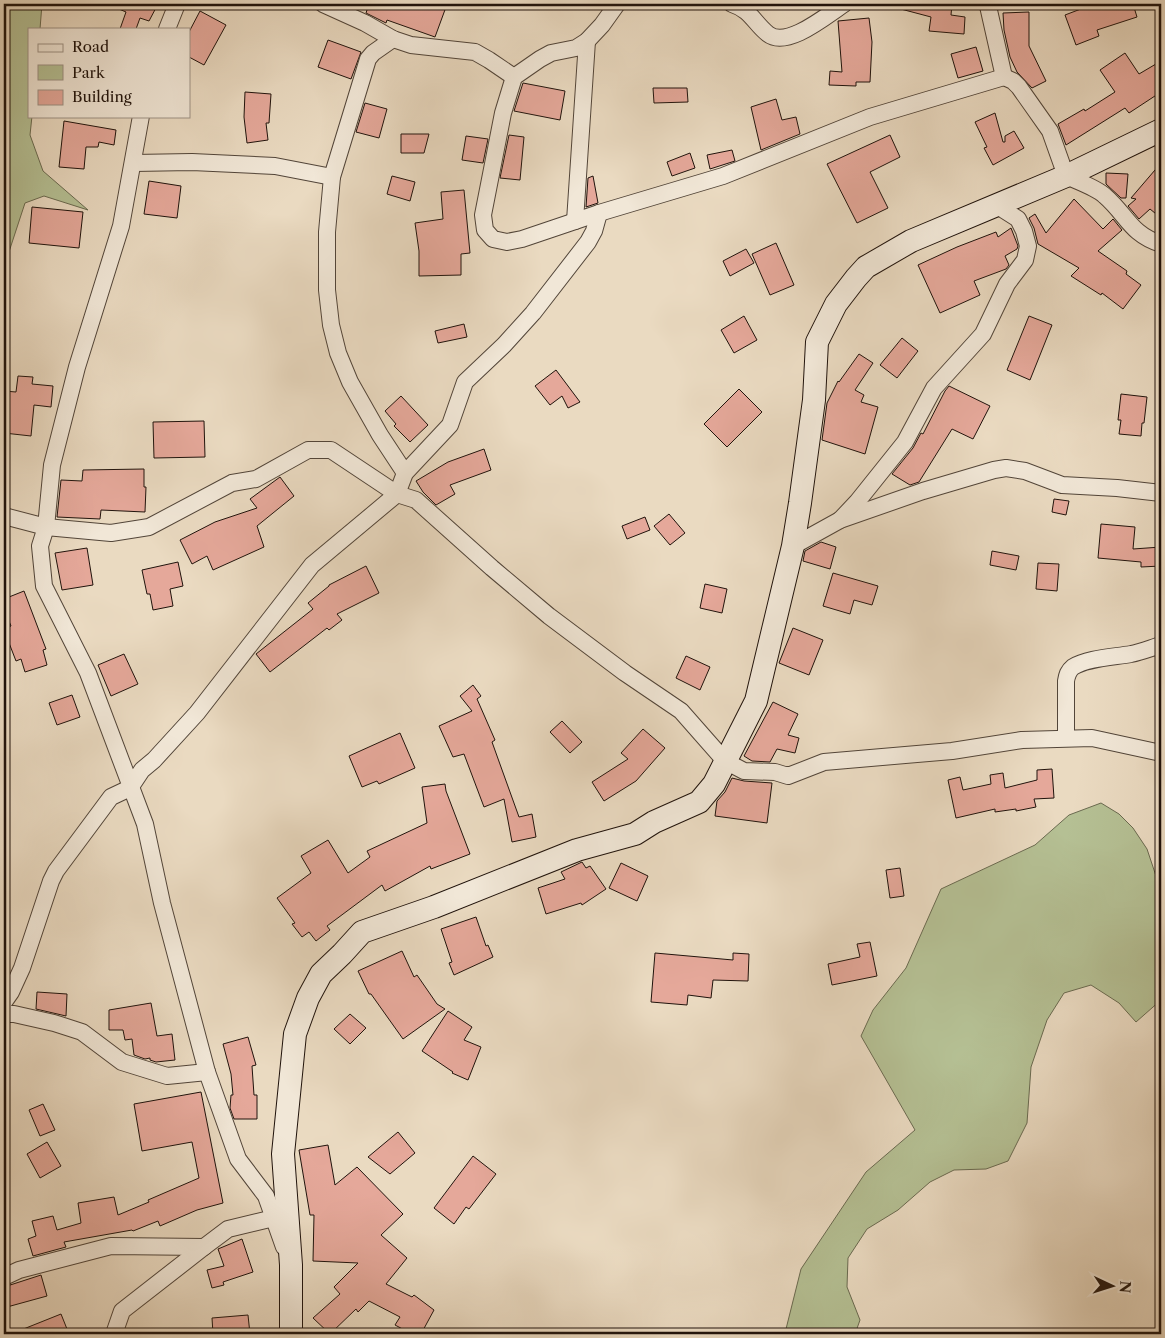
<svg xmlns="http://www.w3.org/2000/svg" width="1165" height="1338" font-family="'Libre Caslon Text',serif">
  <style>
    .green { fill: #b5c094; stroke: #6a6a50 }
    .building { fill: #e5a89a; stroke: #20130c }
    .lines { fill: none; stroke-linecap: round; stroke-linejoin: round }
    .street-casing { stroke: #524539; stroke-width: 18 }
    .secondary-casing { stroke: #20130c; stroke-width: 24 }
    .street { stroke: #f1e7d7; stroke-width: 16 }
    .secondary { stroke: #f1e7d7; stroke-width: 22 }
  </style>
  <rect width="100%" height="100%" fill="#eadac1"/>
  <filter id="stains"><feTurbulence type="fractalNoise" baseFrequency=".004" numOctaves="4"/><feColorMatrix values="0 0 0 0 .2 0 0 0 0 .09 0 0 0 0 .02 0 0 0 .5 -.17"/></filter>
  <radialGradient id="worn" r=".72"><stop offset=".6" stop-color="#630" stop-opacity="0"/><stop offset="1" stop-color="#630" stop-opacity=".3"/></radialGradient>
  <!-- green -->
  <g class="green">
    <path d="M4,4H42L40,29H29V116H32L30,135L43,171L88,210L44,196L25,203L4,267Z"/>
    <path d="M1101,803L1119,814L1133,828L1147,849L1161,891V1000L1136,1022L1119,1003L1091,985L1064,993L1047,1020L1031,1067L1027,1123L1008,1161L986,1169L954,1170L930,1182L898,1210L867,1229L848,1258L847,1287L860,1320L855,1334L785,1333L801,1269L866,1172L915,1130L861,1036L873,1010L906,968L941,889L1035,845L1069,815Z"/>
  </g>
  <!-- building -->
  <g class="building">
    <path d="M107,4H158L149,21L140,18L136,29H120L126,12Z"/>
    <path d="M369,4H437L446,7L435,37L387,20L386,23L366,13Z"/>
    <path d="M898,4H952L951,15L965,17L964,34L929,31L931,17L897,8Z"/>
    <path d="M1094,4H1133L1137,17L1097,30L1099,36L1076,45L1065,15Z"/>
    <path d="M200,11L226,25L204,65L189,57V32Z"/>
    <path d="M1029,12V46L1046,81L1032,88L1017,72L1010,57L1004,30L1003,13Z"/>
    <path d="M869,18L872,42L870,82H856V86L829,85L830,71L842,72L838,21Z"/>
    <path d="M328,40L361,52L351,79L318,67Z"/>
    <path d="M976,47L983,71L958,78L951,54Z"/>
    <path d="M1125,53L1139,74L1161,61V92L1129,113L1125,108L1066,145L1058,124L1084,109L1085,111L1115,92L1100,70Z"/>
    <path d="M523,83L565,91L560,120L514,111Z"/>
    <path d="M653,88H687L688,102L654,103Z"/>
    <path d="M245,92L271,94L269,123H266L268,140L247,143L244,117Z"/>
    <path d="M776,99L782,120L796,117L800,134L761,150L751,107Z"/>
    <path d="M365,103L387,109L379,138L356,132Z"/>
    <path d="M995,113L1003,142H1005V136L1014,131L1024,148L993,165L984,148L987,147L975,122Z"/>
    <path d="M64,121L116,130L114,145L99,142L98,147H86L84,169L59,167Z"/>
    <path d="M401,134H429L424,153H401Z"/>
    <path d="M509,135L524,137L520,180L500,178Z"/>
    <path d="M890,135L900,157L870,172L888,208L857,223L827,164Z"/>
    <path d="M466,136L488,139L483,163L462,160Z"/>
    <path d="M732,150L735,161L710,169L707,155Z"/>
    <path d="M690,153L695,168L672,176L667,162Z"/>
    <path d="M1161,163V218L1150,209L1139,219L1128,206L1136,199L1131,198Z"/>
    <path d="M1106,173L1128,174L1126,198H1121L1106,184Z"/>
    <path d="M392,176L415,182L410,201L387,194Z"/>
    <path d="M593,176L598,203L586,207L588,178Z"/>
    <path d="M149,181L181,186L177,218L144,214Z"/>
    <path d="M464,190L470,253L461,254V275L419,276V251L415,223L443,219L441,192Z"/>
    <path d="M1074,199L1103,229L1113,219L1122,230L1098,251L1127,271L1126,274L1141,285L1123,309L1102,293L1101,295L1071,276L1079,268L1038,244L1034,228L1029,218L1035,214L1046,233Z"/>
    <path d="M32,207L83,212L79,248L29,243Z"/>
    <path d="M1011,228L1018,246L1017,249L1005,256L1009,265L1006,269L974,281L980,295L940,313L918,265L957,247L996,232L998,237Z"/>
    <path d="M776,243L794,285L770,295L752,254Z"/>
    <path d="M746,249L754,263L730,276L723,261Z"/>
    <path d="M744,316L757,340L734,353L721,330Z"/>
    <path d="M1029,316L1052,325L1030,380L1007,370Z"/>
    <path d="M464,324L467,337L438,343L435,331Z"/>
    <path d="M902,338L918,351L897,378L880,365Z"/>
    <path d="M859,354L873,363L855,390L864,395L861,402L878,407L865,454L822,440L827,403L838,381L839,382Z"/>
    <path d="M556,370L580,402L568,408L562,396L550,405L535,386Z"/>
    <path d="M18,376L33,377L32,384L53,386L51,407L34,405L31,436L4,433V391L16,392Z"/>
    <path d="M949,386L990,406L973,439L952,429L919,482L910,485L892,474L913,448L921,433L923,434L945,391Z"/>
    <path d="M739,389L762,412L727,447L704,424Z"/>
    <path d="M1121,394L1147,397L1144,423H1142L1141,436L1119,434L1121,420H1118Z"/>
    <path d="M401,396L428,425L410,442L394,426L396,424L385,411Z"/>
    <path d="M204,421L205,457L154,458L153,422Z"/>
    <path d="M484,449L491,470L450,485L455,494L436,505L423,492L416,481L448,462Z"/>
    <path d="M144,469V487H146L145,512L101,510L100,519L57,517L61,480L82,481L83,470Z"/>
    <path d="M280,477L294,496L257,526L264,547L213,570L207,556L192,564L180,540L215,522L257,508L250,499Z"/>
    <path d="M1054,499L1069,501L1066,515L1052,512Z"/>
    <path d="M669,514L685,533L670,545L654,526Z"/>
    <path d="M645,517L650,530L627,539L622,526Z"/>
    <path d="M1101,524L1135,527L1133,549L1161,547V566L1141,567V562L1098,558Z"/>
    <path d="M821,542L836,547L830,569L803,561L805,551Z"/>
    <path d="M87,548L93,585L62,590L55,553Z"/>
    <path d="M992,551L1019,556L1016,570L990,565Z"/>
    <path d="M178,562L183,586L170,589L173,606L153,610L150,594H147L142,570Z"/>
    <path d="M1038,563L1059,564L1057,591L1036,589Z"/>
    <path d="M366,566L379,593L337,614L342,620L329,630L327,628L270,672L256,654L313,609L308,603L329,586V585Z"/>
    <path d="M833,573L878,586L872,605L854,600L850,614L823,606Z"/>
    <path d="M705,584L727,589L722,613L700,608Z"/>
    <path d="M24,591L46,649L43,650L47,665L25,672L21,659L16,661L4,630V629L11,626L4,609V599Z"/>
    <path d="M793,628L823,640L809,675L779,663Z"/>
    <path d="M124,654L138,684L111,696L98,665Z"/>
    <path d="M686,656L710,667L700,690L676,678Z"/>
    <path d="M473,685L481,696L477,699L495,740L492,742L519,817L532,814L536,837L512,842L504,799L484,807L464,754L453,757L439,726L472,711L460,696Z"/>
    <path d="M72,695L80,717L57,725L49,703Z"/>
    <path d="M773,702L798,714L788,735L799,738L795,753L777,749L770,762L752,761L744,756Z"/>
    <path d="M562,721L582,742L570,753L550,732Z"/>
    <path d="M643,729L665,748L636,781L604,801L592,782L628,759L621,753Z"/>
    <path d="M400,733L415,768L379,784L377,781L362,787L349,756Z"/>
    <path d="M1052,769L1054,798L1034,799L1036,807L1016,811V809L995,812V809L956,818L948,780L960,777L963,790L991,784L990,775L1003,773L1005,788L1037,780V770Z"/>
    <path d="M732,778L744,781L772,783L767,823L715,816L717,801L725,792Z"/>
    <path d="M445,784L446,791L470,854L431,869L430,866L385,891L382,885L327,926L330,930L316,941L309,932L302,937L292,924L295,923L277,898L311,873L301,856L328,840L348,873L370,857L367,851L427,823L422,787Z"/>
    <path d="M582,862L586,868L590,866L606,889L582,905L581,903L546,914L538,888L565,879L561,872Z"/>
    <path d="M621,863L648,876L637,901L609,888Z"/>
    <path d="M900,868L904,896L890,898L886,870Z"/>
    <path d="M476,917L486,946L488,945L493,957L454,975L449,963L452,962L441,929Z"/>
    <path d="M870,942L877,976L832,985L828,964L860,957L857,944Z"/>
    <path d="M402,951L414,977L417,975L437,1004L445,1009L403,1039L371,994H369L358,971Z"/>
    <path d="M655,953L733,960V953L749,954L748,981L713,980L711,998L688,995L687,1005L651,1002Z"/>
    <path d="M37,992L67,994L66,1016L36,1009Z"/>
    <path d="M151,1003L157,1036L172,1034L175,1060L156,1062L150,1060V1058L145,1059L134,1055L132,1039L125,1040L123,1030H109V1010Z"/>
    <path d="M448,1011L472,1027L464,1040L481,1047L468,1080L452,1073L453,1072L422,1051Z"/>
    <path d="M350,1014L366,1028L350,1044L334,1029Z"/>
    <path d="M248,1037L256,1065L252,1066L254,1095H257V1119H234L230,1108L231,1095H233L231,1074L223,1044Z"/>
    <path d="M201,1092L223,1203L197,1210L160,1226L158,1221L133,1231L132,1230L64,1242L66,1247L33,1256L28,1239L36,1236L32,1221L53,1216L57,1230L81,1223L78,1203L114,1197L118,1215L149,1202L148,1200L199,1178L192,1142L142,1151L134,1104Z"/>
    <path d="M43,1104L55,1130L40,1136L29,1110Z"/>
    <path d="M398,1132L415,1153L390,1174L368,1157Z"/>
    <path d="M47,1142L61,1166L40,1178L27,1154Z"/>
    <path d="M328,1145L335,1185L357,1167L403,1214L381,1235L407,1258L386,1284L412,1297L414,1295L434,1310L421,1334H412L395,1325L400,1317L369,1301L358,1312L356,1309L330,1334L313,1318L340,1294L334,1287L358,1263L313,1261L314,1215H310L299,1150Z"/>
    <path d="M473,1156L496,1174L469,1209L466,1207L454,1224L434,1208Z"/>
    <path d="M242,1239L253,1272L223,1282L224,1285L212,1288L207,1270L224,1266L218,1249Z"/>
    <path d="M41,1275L47,1296L7,1307L4,1296V1287Z"/>
    <path d="M61,1314L69,1334H11Z"/>
    <path d="M248,1315L250,1334H213L212,1318Z"/>
  </g>
  <g class="lines">
    <defs>
      <g id="street">
        <path d="M323,4L365,23L393,39L411,45L475,52L489,60L514,77"/>
        <path d="M617,4L602,25L587,41L576,48L551,53L540,59L514,77L503,113L483,215L485,230L493,239L507,242L522,239L599,213L723,176L870,117L1004,77L1013,81L1019,87L1050,131L1066,176C1077,181 1097,188 1105,196C1127,215 1130,234 1161,244"/>
        <path d="M732,4C751,10 754,23 768,34C787,49 827,15 844,4"/>
        <path d="M986,4L988,6L1004,77"/>
        <path d="M167,29L177,4"/>
        <path d="M393,39L373,53L368,59L332,177L327,232V290L331,325L338,353L350,382L380,435L405,473"/>
        <path d="M141,116L121,226L77,367L52,465L46,527L40,546L44,586L88,673L145,824L162,903L207,1072L238,1159L266,1196L284,1247"/>
        <path d="M133,163L192,162L275,166L332,177"/>
        <path d="M575,221L587,41"/>
        <path d="M4,516L46,527L111,533L149,527L232,483L256,479L308,450H331L397,494L416,500L492,568L549,616L625,673L681,711L725,761L744,771L775,772L788,776L824,762L952,751L1022,740L1092,738L1161,753"/>
        <path d="M840,520L857,502L905,442L934,388L983,334L1007,284L1025,260L1028,246L1024,231L1018,219L996,205"/>
        <path d="M793,546L840,520L923,491L994,470L1006,468L1025,471L1062,485L1117,488L1161,493"/>
        <path d="M1066,738V681C1067,675 1068,671 1073,667C1087,658 1114,657 1131,654C1141,652 1151,648 1161,645"/>
        <path d="M4,1002L11,992L22,968L51,881L56,871L111,797L130,788L142,770L154,760L197,713L312,565L397,494L405,473L450,425L465,382L504,345L533,313L588,242L594,231L599,213"/>
        <path d="M4,1014H14L54,1023L82,1032L122,1062L167,1076L207,1072"/>
        <path d="M4,1277L19,1270L111,1246L204,1247"/>
        <path d="M114,1334L122,1311L204,1247L228,1229L274,1218"/>
      </g>
      <path id="secondary" d="M291,1334V1265L283,1154L295,1034L308,998L321,974L342,954L362,932L434,907L577,850L635,834L654,822L699,802L714,784L756,701L793,546L800,503L814,400L817,342L836,304L856,278L866,267L911,241L1066,176L1161,130"/>
    </defs>
    <!-- street casing -->
    <use href="#street" class="street-casing"/>
    <!-- secondary casing -->
    <use href="#secondary" class="secondary-casing"/>
    <!-- street -->
    <use href="#street" class="street"/>
    <!-- secondary -->
    <use href="#secondary" class="secondary"/>
  </g>
  <!-- margin -->
  <rect width="1165" height="1338" fill="none" stroke="#eadac1" stroke-width="20"/>
  <rect x="5" y="5" width="1155" height="1328" fill="none" stroke="#20130c" stroke-width="2.5"/>
  <rect x="10" y="10" width="1145" height="1318" fill="none" stroke="#20130c"/>
  <!-- legend -->
  <rect x="28" y="28" width="162" height="90" fill="#f1e7d7" stroke="#9d9286"/>
  <rect x="38" y="44" width="25" height="8" fill="#f1e7d7" stroke="#9d9286"/>
  <text x="72" y="52" font-size="15" fill="#20130c">Road</text>
  <rect x="38" y="65" width="25" height="15" fill="#b5c094" stroke="#9d9286"/>
  <text x="72" y="78" font-size="15" fill="#20130c">Park</text>
  <rect x="38" y="90" width="25" height="15" fill="#e5a89a" stroke="#9d9286"/>
  <text x="72" y="102" font-size="15" fill="#20130c">Building</text>
  <!-- north arrow -->
  <g transform="translate(1112 1286) rotate(94)" stroke="#f1e7d7" stroke-width="4" paint-order="stroke">
  <path d="M0-4L9 19L0 12L-9 19Z" fill="#20130c"/>
  <text y="-8" font-size="14" font-weight="bold" text-anchor="middle" fill="#20130c">N</text>
  </g>
  <rect width="100%" height="100%" filter="url(#stains)"/>
  <rect width="100%" height="100%" fill="url(#worn)"/>
</svg>
